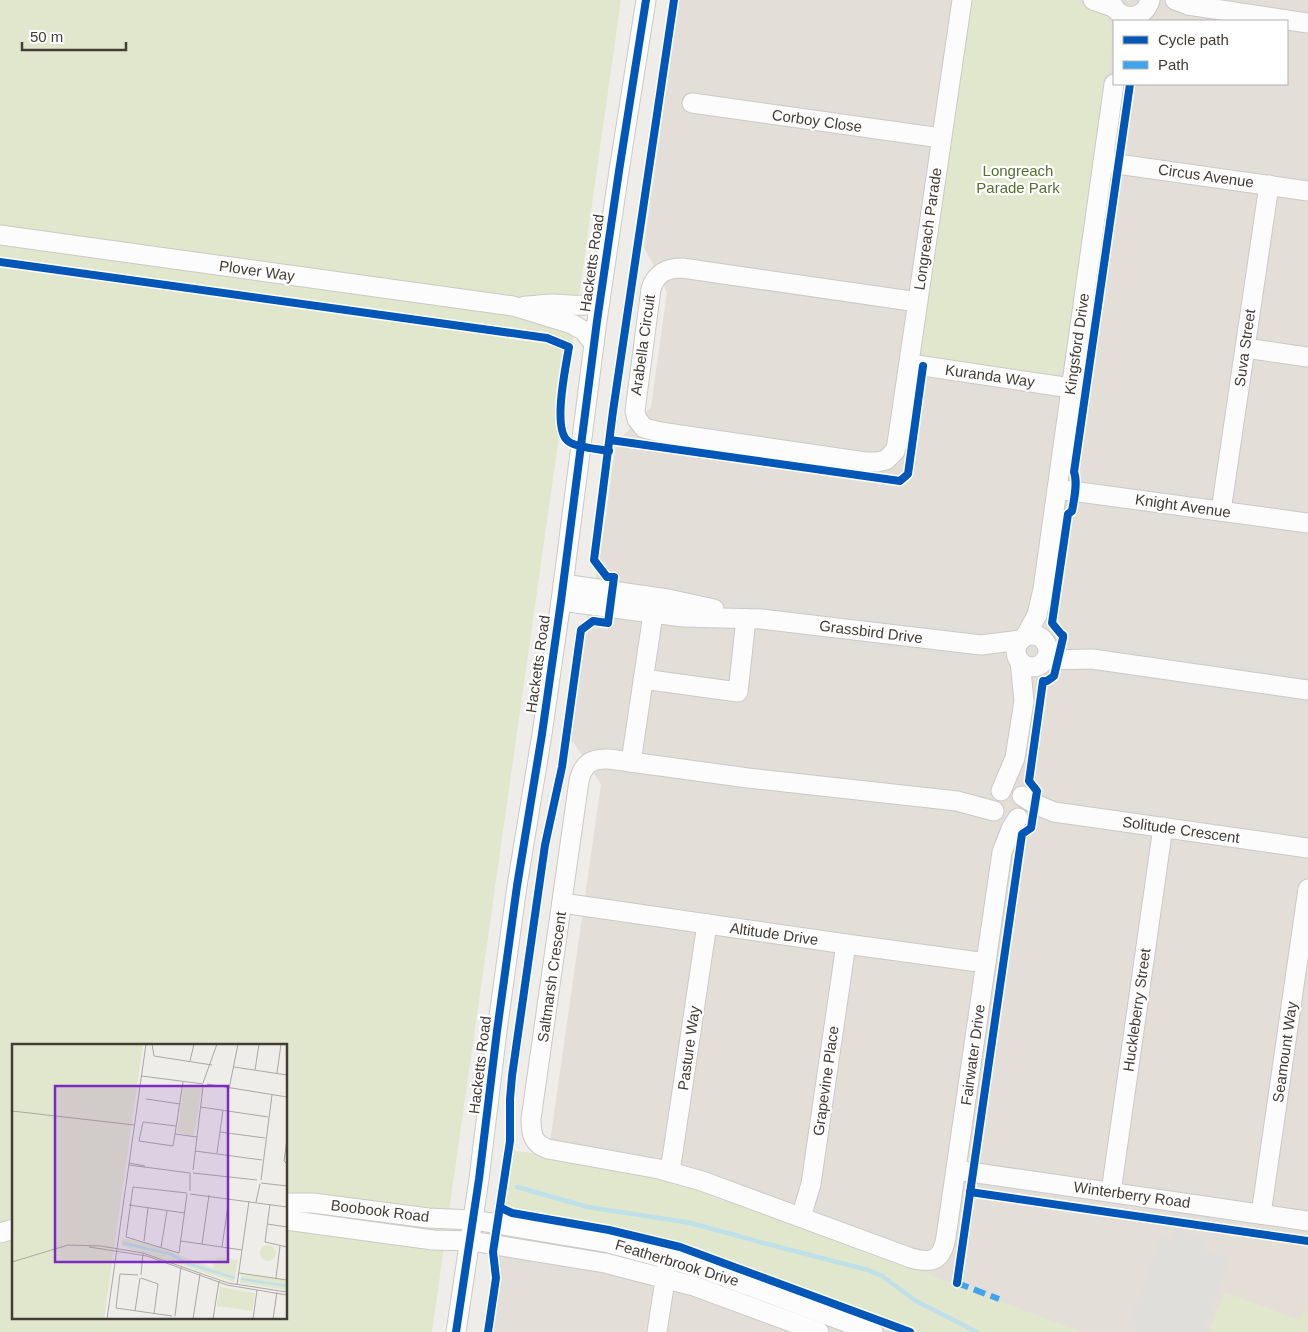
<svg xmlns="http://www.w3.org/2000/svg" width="1308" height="1332" font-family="Arial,sans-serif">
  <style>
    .residential { fill: #e3ded8; fill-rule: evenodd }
    .education { fill: #e5ded6 }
    .green { fill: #e1e7cc; fill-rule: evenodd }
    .parking { fill: #e0dedb }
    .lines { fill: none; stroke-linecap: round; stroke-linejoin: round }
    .stream { stroke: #bee0e9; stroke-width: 4.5 }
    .minor-casing { stroke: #cbc9c6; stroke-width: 21 }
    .minor { stroke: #fdfcfc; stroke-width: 19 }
    .quiet { stroke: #3fa4ec; stroke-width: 6; stroke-dasharray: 12 6; stroke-linecap: butt }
    .cycleway-casing { stroke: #fff; stroke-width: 11 }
    .cycleway { stroke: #0057b8; stroke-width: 8 }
    .labels { text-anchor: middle; stroke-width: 4.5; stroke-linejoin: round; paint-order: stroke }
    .street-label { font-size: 15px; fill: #443d37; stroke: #fff }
    .park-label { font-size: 15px; fill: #547030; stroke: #fff }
    .inset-river { fill: none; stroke: #bee0e9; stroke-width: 2.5 }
    .inset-road { fill: none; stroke: #aba7a2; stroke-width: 1 }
    .view { fill: #7b2cbf; fill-opacity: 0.15; stroke: #7b2cbf; stroke-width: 2.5 }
    .inset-edge { fill: none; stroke: #443d37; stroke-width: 2.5 }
  </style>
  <rect width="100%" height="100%" fill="#efedea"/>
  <!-- residential -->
  <path class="residential" d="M679,0H1308V1332H491L499,1279L495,1258L511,1150L548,1156L601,784L569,736L584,631L600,558L616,443L651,407L667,292L644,247ZM1114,21H1287V84H1114Z"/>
  <!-- education -->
  <path class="education" d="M1231,1231L1308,1243V1310H1305L1301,1320L1224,1292L1236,1258Z"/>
  <!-- green -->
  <g class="green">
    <path d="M0,0H621L432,1332H0ZM14,1046H286V1318H14Z"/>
    <path d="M969,0H1076C1118,13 1113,22 1110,62L1067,360L1062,371L1053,376L929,359L921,350L920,344Z"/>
    <path d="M511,1150L598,1164L682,1184L742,1203L1081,1332H918L708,1254L668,1241L609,1227L510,1211L504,1208L503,1200Z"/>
    <path d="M1224,1292L1300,1320L1305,1310H1308V1332H1209Z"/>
  </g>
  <!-- parking -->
  <g class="parking">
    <path d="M734,602L830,615L840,620L764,611L728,605Z"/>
    <path d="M859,618L967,630L977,632L983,636L847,621Z"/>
    <path d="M791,632L840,637L826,641L799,637Z"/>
    <path d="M845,638L981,654L969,657L858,644Z"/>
    <path d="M1095,646L1151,654L1163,660L1083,649Z"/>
    <path d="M1184,659L1308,677V681L1173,662Z"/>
    <path d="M1081,666L1163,678L1152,681L1091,672Z"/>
    <path d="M1170,679L1308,699V704L1182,685Z"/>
    <path d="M574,1141L628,1151L638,1158L564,1144Z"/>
    <path d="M1001,1165L1069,1175L1078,1180L992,1168Z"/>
    <path d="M707,1173H712L751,1185L766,1192L772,1198L703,1175Z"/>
    <path d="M989,1183L1078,1196L1064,1198L1001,1189Z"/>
    <path d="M1157,1187L1217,1196L1230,1202L1145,1190Z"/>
    <path d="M1134,1204L1226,1217L1216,1220L1141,1209Z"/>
    <path d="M839,1220L896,1240L905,1248L833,1221Z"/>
    <path d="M1176,1228L1207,1240L1203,1250L1230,1259L1203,1332H1137L1138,1329L1128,1324L1161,1237L1171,1240Z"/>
  </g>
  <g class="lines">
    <!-- stream -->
    <path class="stream" d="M517,1187L588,1207L691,1223L771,1245L868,1270L882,1276L916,1301L977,1332"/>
    <defs>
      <g id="minor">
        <path d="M1093,0L1113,7"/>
        <path d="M1111,0C1117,22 1144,22 1150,0"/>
        <path d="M1175,0L1188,5L1308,23"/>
        <path d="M692,103L941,138"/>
        <path d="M1103,162L1308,191"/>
        <path d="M0,235L513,306L572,324L584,331L594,344"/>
        <path d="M918,302L682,268C666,268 656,273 651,289L635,411L637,419L644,428L660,432L865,462H877L886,460L895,451L897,444L962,0"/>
        <path d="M525,306C534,306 544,304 553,304C569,304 586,309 600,300"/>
        <path d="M1245,348L1308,357"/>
        <path d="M910,364L1071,388"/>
        <path d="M1057,489L1308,523"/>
        <path d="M1221,511L1269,185"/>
        <path d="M563,584L668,599L714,609"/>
        <path d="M561,601L683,617L761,619L981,645L1021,640"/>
        <circle cx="1032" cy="651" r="16"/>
        <path d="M1025,637L1037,615L1043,589L1114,84"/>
        <path d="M1045,660L1092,659L1308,690"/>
        <path d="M643,679L738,692L746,619"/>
        <path d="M631,762L653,614"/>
        <path d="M1001,791L1015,758L1024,701L1020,661"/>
        <path d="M1022,796L1035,804L1054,812L1308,848"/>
        <path d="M994,811L957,801L748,778L609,759C591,758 583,764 579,781L531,1119C531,1134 533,1144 548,1149L659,1169L702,1181L911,1258C933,1264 942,1260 946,1237L1002,852L1012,827L1018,818"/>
        <path d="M562,903L846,944L986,963"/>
        <path d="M956,1170L1308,1221"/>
        <path d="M670,1172L707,924"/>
        <path d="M1111,1192L1163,827"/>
        <path d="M286,1203H313L428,1218L474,1220L609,1243L701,1268L873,1332"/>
        <path d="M1261,1214L1308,889"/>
        <path d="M801,1217L811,1184L846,944"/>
        <path d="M286,1220L433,1240L471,1241L605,1263L694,1286L819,1332"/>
        <path d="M0,1233L14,1229"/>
        <path d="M456,1332L479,1179L497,1031L517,886L542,734L561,601L597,321L619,171L646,0"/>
        <path d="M657,1332L667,1267"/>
      </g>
    </defs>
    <!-- minor casing -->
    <use href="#minor" class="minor-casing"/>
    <!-- minor -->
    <use href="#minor" class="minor"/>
    <!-- quiet -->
    <path class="quiet" d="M957,1283L999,1299"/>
    <defs>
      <g id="cycleway">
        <path d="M0,262L547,338L569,347C566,366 552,429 568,441C574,447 599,449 609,451"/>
        <path d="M610,440L900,481L908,474L923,366"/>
        <path d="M970,1192L1308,1241"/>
        <path d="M501,1208L512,1213L609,1230L680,1247L910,1332"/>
        <path d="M957,1283L1022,834L1031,828L1037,791L1029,781L1043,681H1047L1054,676L1063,638V635L1061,634L1052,623L1068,514L1072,511C1074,500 1078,482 1074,472L1130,84"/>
        <path d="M456,1332L479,1179L497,1031L517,886L542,734L561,601L597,321L619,171L646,0"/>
        <path d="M488,1332L496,1278L493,1252L510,1141V1099L512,1076L545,845L562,767L581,630L593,621L608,623L614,577H607L594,560L613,411L674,0"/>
      </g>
    </defs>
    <!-- cycleway casing -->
    <use href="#cycleway" class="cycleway-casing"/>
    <!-- cycleway -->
    <use href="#cycleway" class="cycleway"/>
  </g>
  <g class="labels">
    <!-- street labels -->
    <g class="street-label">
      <text transform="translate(817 121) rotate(8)" y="5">Corboy Close</text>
      <text transform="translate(1206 176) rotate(8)" y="5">Circus Avenue</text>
      <text transform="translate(928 229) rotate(-82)" y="5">Longreach Parade</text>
      <text transform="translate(592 263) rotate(-82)" y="5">Hacketts Road</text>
      <text transform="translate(257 271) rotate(8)" y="5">Plover Way</text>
      <text transform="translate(1077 344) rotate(-82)" y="5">Kingsford Drive</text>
      <text transform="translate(643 345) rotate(-82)" y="5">Arabella Circuit</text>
      <text transform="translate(1245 348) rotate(-82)" y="5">Suva Street</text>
      <text transform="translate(990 376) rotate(8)" y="5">Kuranda Way</text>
      <text transform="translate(1183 506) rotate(8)" y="5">Knight Avenue</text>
      <text transform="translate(871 632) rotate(7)" y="5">Grassbird Drive</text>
      <text transform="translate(538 664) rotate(-82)" y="5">Hacketts Road</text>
      <text transform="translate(1181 830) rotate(8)" y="5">Solitude Crescent</text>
      <text transform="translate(774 934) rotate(8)" y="5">Altitude Drive</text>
      <text transform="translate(552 977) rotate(-82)" y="5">Saltmarsh Crescent</text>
      <text transform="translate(1137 1010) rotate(-82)" y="5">Huckleberry Street</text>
      <text transform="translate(689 1048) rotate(-82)" y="5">Pasture Way</text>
      <text transform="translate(1285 1052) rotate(-82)" y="5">Seamount Way</text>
      <text transform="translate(973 1055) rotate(-82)" y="5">Fairwater Drive</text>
      <text transform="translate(480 1065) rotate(-83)" y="5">Hacketts Road</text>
      <text transform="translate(826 1081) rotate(-82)" y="5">Grapevine Place</text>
      <text transform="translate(1132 1195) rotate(8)" y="5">Winterberry Road</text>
      <text transform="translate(380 1211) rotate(7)" y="5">Boobook Road</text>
      <text transform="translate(677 1263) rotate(17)" y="5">Featherbrook Drive</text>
    </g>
    <!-- park labels -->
    <g class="park-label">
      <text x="1018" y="176">Longreach<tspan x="1018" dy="17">Parade Park</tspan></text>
    </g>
  </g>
  <!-- overview -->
  <g transform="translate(12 1044)">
    <rect width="275" height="275" fill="#efedea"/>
    <path d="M0,0H131L92,275H0ZM172,41L190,44L182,92L165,88ZM110,194L141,201L201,224L205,213L226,216L222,238L110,202ZM248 209a8 8 0 1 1 16 0a8 8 0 1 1-16 0ZM229,230L275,236V246L228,239ZM208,243L243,249L240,267L205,262Z" fill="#e1e7cc"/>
    <path class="inset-river" d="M111,199L158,210L177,220L223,234M229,235L275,242"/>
    <path class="inset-road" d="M140,0L142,12L200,21M178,17L182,0M222,23L275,31M243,26L247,0M265,29L269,0M130,32L191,40M191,39L205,0M195,40L275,53M217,45L226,0M134,55L168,60M189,63L256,73M0,67L122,81M164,82L131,78L127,97L161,102L163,90L171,38M208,88L253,94M163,90L185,93M275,95L272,117L275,120M183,107L250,116M205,109L211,66M117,119L133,122M117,121L178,129M181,126L191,43M181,129L245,136M249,136L260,51M249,139L275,142M178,147V129M175,149L121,143L114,193L167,209L175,150M178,150L275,163M244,158L248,140M258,160L253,198L275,203M117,161L173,169M255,180L275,183M132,197L136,164M169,197L230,206M190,200L197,151M77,203L135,212L215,241L275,251M149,203L155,167M210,203L217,154M0,218L56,201L89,202L131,209L216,239L275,248M227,229L275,236M126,231L108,230L104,264L160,272M129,231L131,209M129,234L146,240L142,270M264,234L268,202M225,241L237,157M123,267L128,234M163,272L169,223M95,275L134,0M181,275L188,230M201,275L207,237M241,275L245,246M261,275L265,248"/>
    <path class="view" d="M43,42H216V218H43Z"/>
    <rect width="275" height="275" class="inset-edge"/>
  </g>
  <!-- legend -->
  <rect x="1113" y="20" width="175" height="65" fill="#ffffff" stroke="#b4b1af"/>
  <rect x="1123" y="36" width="25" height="8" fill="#0057b8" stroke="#b4b1af"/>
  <text x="1158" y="45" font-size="15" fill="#443d37">Cycle path</text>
  <rect x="1123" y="61" width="25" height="8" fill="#3fa4ec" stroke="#b4b1af"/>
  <text x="1158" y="70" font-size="15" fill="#443d37">Path</text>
  <!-- scale -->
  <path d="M22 42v8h104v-8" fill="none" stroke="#443d37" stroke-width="2.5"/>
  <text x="30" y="42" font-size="15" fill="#443d37" stroke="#ffffff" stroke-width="4" paint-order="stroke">50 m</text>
</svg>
